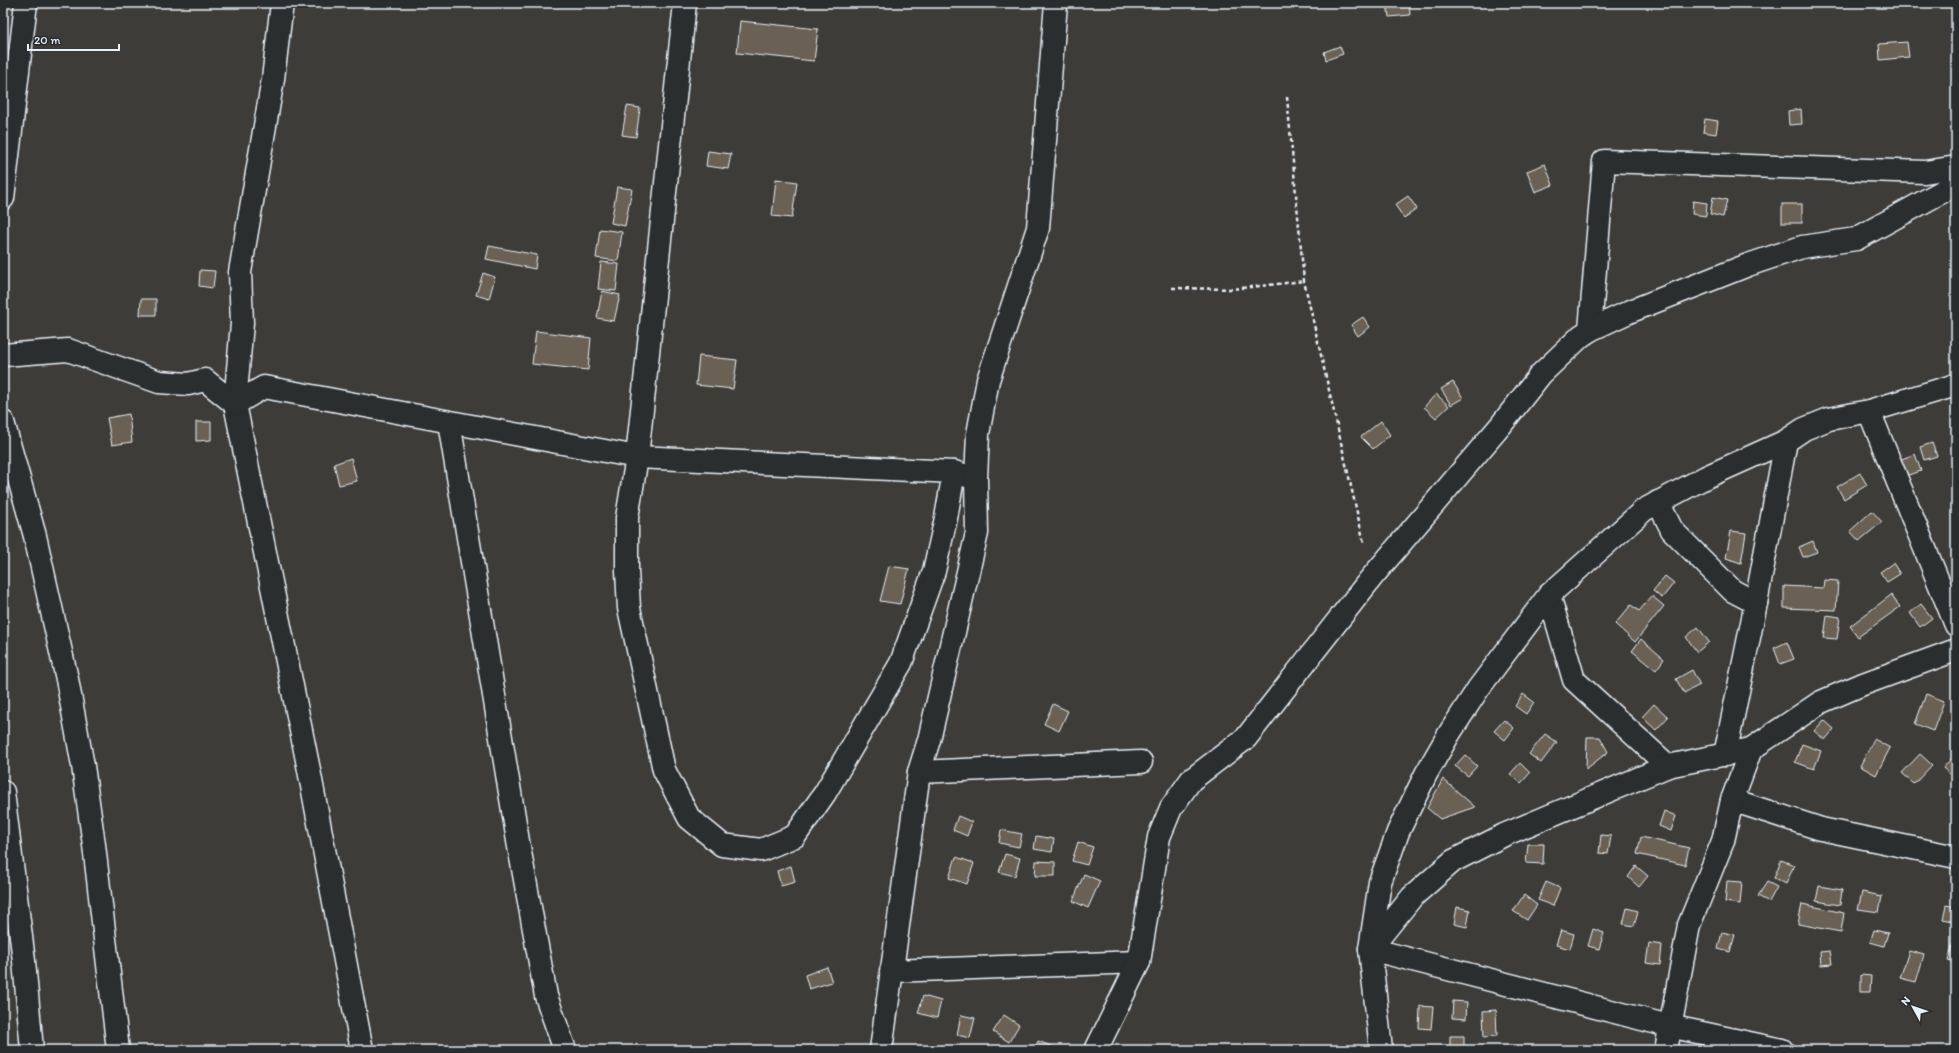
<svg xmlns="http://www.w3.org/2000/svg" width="1959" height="1053" font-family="Itim,sans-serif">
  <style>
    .building { fill: #6b6052; stroke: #e8f1f8 }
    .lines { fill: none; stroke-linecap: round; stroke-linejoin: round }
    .minor-casing { stroke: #e8f1f8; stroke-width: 25 }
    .path { stroke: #e8f1f8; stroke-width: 2.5; stroke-dasharray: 4 3; stroke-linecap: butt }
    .minor { stroke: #2a2d2e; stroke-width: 22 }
  </style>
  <rect width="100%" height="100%" fill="#3e3c39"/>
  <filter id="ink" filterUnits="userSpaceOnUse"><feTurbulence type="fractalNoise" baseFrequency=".025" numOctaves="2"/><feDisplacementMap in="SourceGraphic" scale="8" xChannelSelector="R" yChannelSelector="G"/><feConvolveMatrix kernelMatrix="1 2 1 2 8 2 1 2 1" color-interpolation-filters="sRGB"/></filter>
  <g filter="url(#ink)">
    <!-- building -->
    <g class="building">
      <path d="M1387,3H1409L1410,15L1389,17Z"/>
      <path d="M740,21L818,29L814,61L737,53Z"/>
      <path d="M1907,42L1909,57L1880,60L1879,44Z"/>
      <path d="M1340,46L1343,54L1326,60L1324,52Z"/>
      <path d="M627,106L640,108L636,137L622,135Z"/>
      <path d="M1801,109L1802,124L1789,125L1788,111Z"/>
      <path d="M1705,119L1718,121L1716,134L1703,132Z"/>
      <path d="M708,151L731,154L728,169L706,166Z"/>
      <path d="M1545,164L1553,185L1535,192L1527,171Z"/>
      <path d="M776,179L797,182L792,218L772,216Z"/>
      <path d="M617,187L632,189L625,226L611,223Z"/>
      <path d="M1408,196L1417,209L1404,218L1395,205Z"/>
      <path d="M1713,197L1727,200L1723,217L1710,214Z"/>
      <path d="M1693,201L1707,203L1706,216L1692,214Z"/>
      <rect x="1782" y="204" width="20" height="19"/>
      <path d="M600,229L622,232L618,261L596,258Z"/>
      <path d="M489,246L537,255L535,269L486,259Z"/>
      <path d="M601,262L619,264L616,291L598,289Z"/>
      <path d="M200,270L215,271L213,288L199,286Z"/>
      <path d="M483,273L495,277L489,299L476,295Z"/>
      <path d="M602,291L620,295L614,321L597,318Z"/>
      <path d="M141,299H156V315H140Z"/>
      <path d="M1363,317L1370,327L1358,336L1351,325Z"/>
      <path d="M536,331L591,338L588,370L532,364Z"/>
      <path d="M699,356L737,360L733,389L696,385Z"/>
      <path d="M1453,382L1463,398L1451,405L1441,389Z"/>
      <path d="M1436,394L1449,406L1436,418L1424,407Z"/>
      <path d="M129,414L132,442L112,445L107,418Z"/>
      <path d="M1381,421L1390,435L1373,449L1361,437Z"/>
      <path d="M196,422H211V440L196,441Z"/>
      <path d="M1932,443L1937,456L1924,460L1920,447Z"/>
      <path d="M1915,454L1921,471L1905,476L1899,460Z"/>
      <path d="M351,458L357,481L339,485L334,464Z"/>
      <path d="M1860,473L1867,485L1844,499L1837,487Z"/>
      <path d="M1872,511L1882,522L1859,541L1850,531Z"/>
      <path d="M1731,531L1746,533L1741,563L1726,558Z"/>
      <path d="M1813,541L1817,552L1803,557L1799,547Z"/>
      <path d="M1893,563L1900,574L1887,582L1880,572Z"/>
      <path d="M889,566L909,569L900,604L880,601Z"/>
      <path d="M1665,576L1674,583L1662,598L1653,591Z"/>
      <path d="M1824,580L1838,581L1836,610L1784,608V586L1823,588Z"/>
      <path d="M1891,595L1900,607L1858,637L1850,626Z"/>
      <path d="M1652,596L1664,606L1635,642L1615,624L1631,605L1639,611Z"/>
      <path d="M1921,604L1932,618L1920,627L1910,613Z"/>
      <path d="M1827,615L1840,617L1837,639L1824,638Z"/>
      <path d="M1698,627L1709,642L1697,652L1686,637Z"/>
      <path d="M1641,639L1664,659L1656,670L1632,651Z"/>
      <path d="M1787,642L1794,659L1780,664L1774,648Z"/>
      <path d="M1692,670L1700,685L1684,693L1676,679Z"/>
      <path d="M1523,694L1534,702L1526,714L1515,706Z"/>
      <path d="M1926,694L1944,701L1933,731L1915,724Z"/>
      <path d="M1053,704L1068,711L1059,731L1044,724Z"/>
      <path d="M1654,704L1668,717L1656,730L1642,717Z"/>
      <path d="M1504,720L1514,728L1505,740L1494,731Z"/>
      <path d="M1824,720L1834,729L1825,740L1814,731Z"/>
      <path d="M1545,734L1557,742L1541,763L1529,754Z"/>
      <path d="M1587,737H1600L1608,752L1586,769Z"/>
      <path d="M1874,739L1890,748L1876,775L1860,766Z"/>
      <path d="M1802,744L1821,751L1814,769L1795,762Z"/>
      <path d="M1956,753V779L1943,768Z"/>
      <path d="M1920,754L1932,765L1914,784L1902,773Z"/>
      <path d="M1465,755L1477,766L1468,776L1455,766Z"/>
      <path d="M1520,763L1530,773L1521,783L1510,774Z"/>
      <path d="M1443,779L1475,807L1440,819L1427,808Z"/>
      <path d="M1664,811L1676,816L1671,831L1659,826Z"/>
      <path d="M958,816L972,822L967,836L953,830Z"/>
      <path d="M1001,830L1022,834L1019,847L999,843Z"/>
      <path d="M1601,835L1611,836L1608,854L1599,853Z"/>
      <path d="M1036,836L1054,839L1052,852L1034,849Z"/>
      <path d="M1641,837L1689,848L1685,865L1637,854Z"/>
      <path d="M1078,842L1093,847L1087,865L1072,861Z"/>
      <path d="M1528,844H1544L1543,864L1526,863Z"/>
      <path d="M1005,854L1020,858L1015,876L999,872Z"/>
      <path d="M956,857L974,863L967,884L949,878Z"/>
      <path d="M1781,860L1794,865L1786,884L1774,878Z"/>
      <path d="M1036,861L1055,862V876H1035Z"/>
      <path d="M791,866L795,882L781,886L777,871Z"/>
      <path d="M1636,866L1648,876L1639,887L1628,877Z"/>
      <path d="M1084,874L1100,881L1088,908L1073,901Z"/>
      <path d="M1727,881L1742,882L1740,904L1725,902Z"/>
      <path d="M1546,882L1560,888L1553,906L1538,900Z"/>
      <path d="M1767,882L1777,887L1769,902L1758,896Z"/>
      <path d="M1819,886L1842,890L1840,905L1816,901Z"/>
      <path d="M1862,892L1882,896L1879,912L1858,909Z"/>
      <path d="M1524,895L1537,905L1527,920L1513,911Z"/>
      <path d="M1802,904L1844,913L1841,932L1798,924Z"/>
      <path d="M1946,905L1956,907V922L1943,919Z"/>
      <path d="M1457,907L1470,910L1467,927L1454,924Z"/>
      <path d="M1627,908L1638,911L1634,926L1623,924Z"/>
      <path d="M1593,929L1604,933L1599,949L1588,946Z"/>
      <path d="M1561,930L1574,934L1570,949L1556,945Z"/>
      <path d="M1874,930L1888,933L1884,946L1870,942Z"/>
      <path d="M1956,931V964L1948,961Z"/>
      <path d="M1722,932L1735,935L1730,952L1718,949Z"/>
      <path d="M1649,943L1662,945L1660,965L1646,963Z"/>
      <path d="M1830,951L1832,964L1821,965L1820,952Z"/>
      <path d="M1909,951L1924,955L1916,982L1900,978Z"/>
      <path d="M827,967L832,982L809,989L805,975Z"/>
      <path d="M1861,975L1871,976L1870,992H1861Z"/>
      <path d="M923,996L941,1001L937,1018L918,1013Z"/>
      <path d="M1453,1001L1467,1002L1466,1019L1452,1018Z"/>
      <path d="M1420,1006L1433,1007L1431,1029L1419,1028Z"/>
      <path d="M1496,1010L1497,1036L1484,1037L1483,1011Z"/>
      <path d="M961,1015L975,1018L970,1038L957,1035Z"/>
      <path d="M1004,1015L1019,1025L1009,1042L993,1032Z"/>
      <path d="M1450,1036H1464V1049L1450,1050Z"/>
      <path d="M1038,1041L1056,1048L1055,1050H1034Z"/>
    </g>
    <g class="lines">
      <defs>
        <g id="minor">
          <path d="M282,3L273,79L240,272L242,323L235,404L309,770L362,1050"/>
          <path d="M685,3L637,457L627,518V571L629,608L664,770L689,818L722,845L761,850L795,836L825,793L901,663L934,571L946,518L954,472"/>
          <path d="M3,198L26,3"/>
          <path d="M1590,330L1604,161L1925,172L1956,167"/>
          <path d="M3,355L68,350L159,382L188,384L205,380L235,404L264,387L637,457L954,472L967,476"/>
          <path d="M1869,411L1956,625"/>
          <path d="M3,422L35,536L67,679L83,766L94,845L118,1050"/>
          <path d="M449,422L518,841L546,996L565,1050"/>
          <path d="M1658,502L1672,530L1733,591L1756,603"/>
          <path d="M1549,595L1574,680L1668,766"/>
          <path d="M1725,755L1756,603L1786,441"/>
          <path d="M919,772L1141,762"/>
          <path d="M3,792L24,961L32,1050"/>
          <path d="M1732,800L1821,829L1956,857"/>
          <path d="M891,971L1139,962"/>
          <path d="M881,1050L919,772L929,740L977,533L976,478L978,434L988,380L1038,228L1056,3"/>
          <path d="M1096,1050L1139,962L1159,837L1171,808L1191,780L1246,738L1372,577L1501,425L1541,374L1581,336L1590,330L1631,311L1748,265L1802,247L1856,239L1956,184"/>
          <path d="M1381,1050L1370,949L1380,882L1398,832L1426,774L1449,734L1478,689L1549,595L1644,510L1706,477L1786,441L1804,429L1829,419L1869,411L1956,385"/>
          <path d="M1666,1050L1689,925L1723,841L1732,800L1751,749"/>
          <path d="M1782,1050L1669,1026L1370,949L1412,897L1453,861L1504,835L1668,766L1751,749L1821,702L1863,684L1956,650"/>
        </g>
      </defs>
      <!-- minor casing -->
      <use href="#minor" class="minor-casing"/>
      <!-- path -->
      <g class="path">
        <path d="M1287,97L1304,281L1364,543"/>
        <path d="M1172,288L1233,289L1304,281"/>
      </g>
      <!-- minor -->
      <use href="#minor" class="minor"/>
    </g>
  </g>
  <!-- margin -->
  <rect width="1959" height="1053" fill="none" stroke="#2a2d2e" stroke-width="16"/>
  <rect x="8" y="8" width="1943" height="1037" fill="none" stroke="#e8f1f8" stroke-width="1.5" filter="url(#ink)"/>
  <!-- north arrow -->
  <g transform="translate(1913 1007) rotate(310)" stroke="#2a2d2e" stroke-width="3" paint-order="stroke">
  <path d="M0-3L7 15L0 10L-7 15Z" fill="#e8f1f8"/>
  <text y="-6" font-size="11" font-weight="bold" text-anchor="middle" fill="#e8f1f8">N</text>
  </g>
  <!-- scale -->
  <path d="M28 44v6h91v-6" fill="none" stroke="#e8f1f8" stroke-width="2"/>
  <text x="34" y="44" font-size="12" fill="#e8f1f8" stroke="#2a2d2e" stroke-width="3" paint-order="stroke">20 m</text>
</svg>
